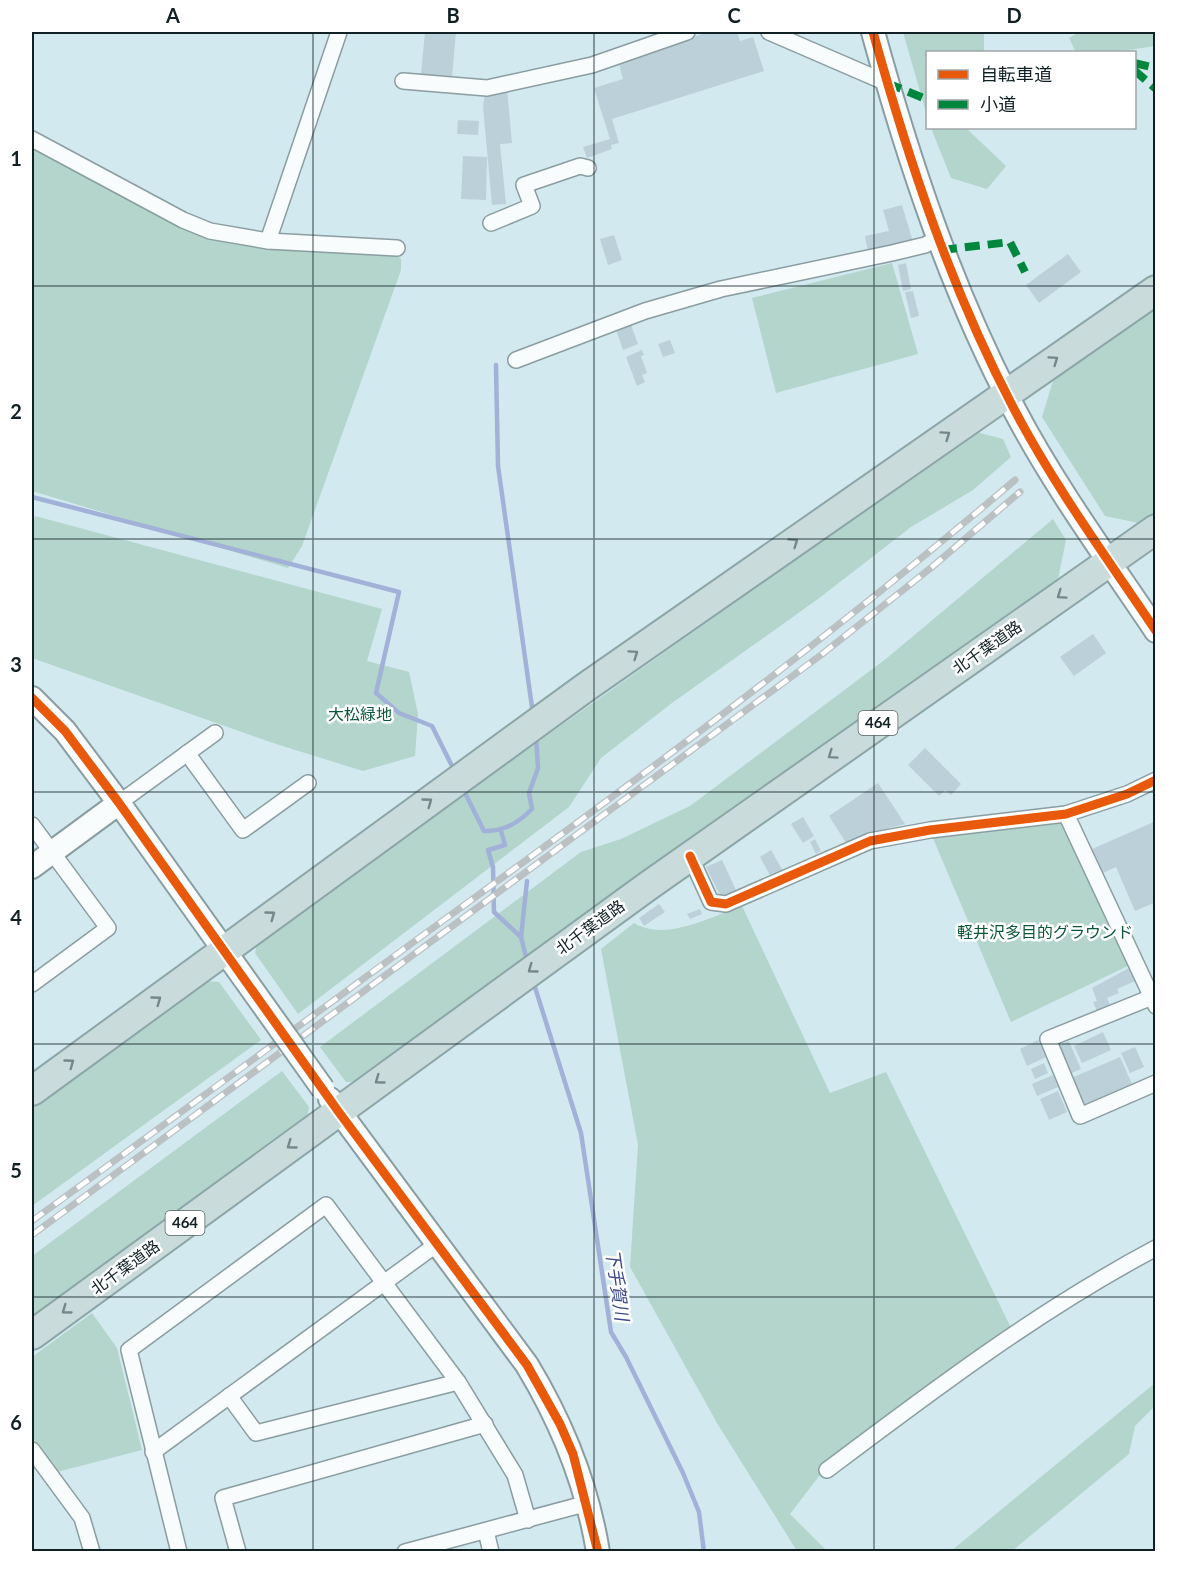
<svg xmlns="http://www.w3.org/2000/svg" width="1187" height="1583" font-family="Lato,'Noto Sans JP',sans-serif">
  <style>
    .green { fill: #b3d5cb }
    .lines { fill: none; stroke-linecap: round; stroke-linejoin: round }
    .stream { stroke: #a1b1d7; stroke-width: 4.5 }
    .building { fill: #bcd0d9 }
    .street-casing { stroke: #8a9da1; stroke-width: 18 }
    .secondary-casing { stroke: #8a9da1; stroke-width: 26 }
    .highway-casing { stroke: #8ca6a8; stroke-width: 32 }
    .street { stroke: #f8fcfd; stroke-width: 15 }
    .secondary { stroke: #f8fcfd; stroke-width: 22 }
    .highway { stroke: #cadbdb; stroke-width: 28 }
    .rail-casing { stroke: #bbc1c3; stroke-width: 7 }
    .rail { stroke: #fff; stroke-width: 4.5; stroke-dasharray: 14; stroke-linecap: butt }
    .secondary-bridge-casing { stroke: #8a9da1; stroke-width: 26; stroke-linecap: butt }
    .secondary-bridge { stroke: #f8fcfd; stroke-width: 22 }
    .quiet { stroke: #00873e; stroke-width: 8; stroke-dasharray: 15 8; stroke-linecap: butt }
    .cycleway-casing { stroke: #fff; stroke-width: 13 }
    .cycleway { stroke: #e8590c; stroke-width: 9 }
    .oneway { stroke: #768789 }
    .grid { fill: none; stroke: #102025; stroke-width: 1.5; stroke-opacity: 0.55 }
    .labels { text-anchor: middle; stroke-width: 5; stroke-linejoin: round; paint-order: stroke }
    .shield { fill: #fff; stroke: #586366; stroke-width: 1.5 }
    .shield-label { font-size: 15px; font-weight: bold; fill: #102025 }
    .street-label { font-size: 16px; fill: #102025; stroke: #fff }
    .park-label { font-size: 16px; fill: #0a5638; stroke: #fff }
    .water-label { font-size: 18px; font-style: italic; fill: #3c498a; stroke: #fff }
    .neatline { fill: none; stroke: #102025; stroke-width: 2 }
    .grid-label { font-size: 20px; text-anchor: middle; font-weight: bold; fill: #102025 }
  </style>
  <rect width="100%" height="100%" fill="#d2e9ef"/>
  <!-- green -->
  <g class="green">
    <path d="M903,32H984V52H928L927,116Z"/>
    <path d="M1079,32H1155V46L1115,52H1076L1069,38Z"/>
    <path d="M931,128H966L1006,166L987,189L951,178Z"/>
    <path d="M32,147L215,237L395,253L401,259V270L302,546L288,568L32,491Z"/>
    <path d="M892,263L918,354L776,393L752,298Z"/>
    <path d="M1155,307V512L1139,523L1105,516L1042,417L1053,381Z"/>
    <path d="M976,432L1003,439L1011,457L973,490L911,527L818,599L672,703L601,758L569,807L298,1014L255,953L258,940Z"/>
    <path d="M35,516L382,609L367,661L409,672L418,714L415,756L363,771L273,743L32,658V526Z"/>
    <path d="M1053,519L1066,540L1057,584L359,1082H346L320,1047L581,852L621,839L690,806L887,658Z"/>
    <path d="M1061,817L1132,964L1011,1022L932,836Z"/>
    <path d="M742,906L830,1093L886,1072L1012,1330L826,1467L790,1514L827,1551H797L717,1423L630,1267L638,1145L601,949L634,923C666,942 710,917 742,906Z"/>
    <path d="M205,981L219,982L261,1040L32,1206V1108Z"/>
    <path d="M282,1071L309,1107L307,1118L32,1319V1256Z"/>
    <path d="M92,1313L117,1348L142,1450L57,1472L32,1437V1357Z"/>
    <path d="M1155,1383V1406L1135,1426L1129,1454L1012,1551H951Z"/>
  </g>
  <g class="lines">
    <!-- stream -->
    <g class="stream">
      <path d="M496,365L498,466L533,714"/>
      <path d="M32,497L399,592L376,693L399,713L432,726L455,772"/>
      <path d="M462,787L484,831C505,831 518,823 532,809L529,793L538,768L536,737"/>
      <path d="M501,831L505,845L488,850L493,867L494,912L521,937"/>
      <path d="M527,881L521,937L527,961"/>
      <path d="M533,981L581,1133L611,1332L626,1357L683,1473L699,1512L704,1552"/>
    </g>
  </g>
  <!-- building -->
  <g class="building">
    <path d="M425,32H456L452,76L421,74Z"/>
    <path d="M709,32H737L740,41L753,37L764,71L612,119L619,143L611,145L612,149L587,158L583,147L610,139L594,88L623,79L618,60Z"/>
    <path d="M507,89L512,143L500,144L506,204L492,205L483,107L485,91Z"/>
    <path d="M458,120L479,121L478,135L457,134Z"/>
    <path d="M463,156L487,157L486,200L461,199Z"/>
    <path d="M902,205L913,242L868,252L865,236L889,231L883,210Z"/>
    <path d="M614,235L622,260L608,265L600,239Z"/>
    <path d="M1068,254L1081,272L1039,303L1026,285Z"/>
    <path d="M906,263L911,289L903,291L898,265Z"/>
    <path d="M913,291L919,316L911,318L905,292Z"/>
    <path d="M631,325L638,344L623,350L616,330Z"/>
    <path d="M670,340L675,353L663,357L658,344Z"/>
    <path d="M642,350L644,355L641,356L647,373L642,375L645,382L637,386L626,357Z"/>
    <path d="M1093,634L1106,653L1074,676L1060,657Z"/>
    <path d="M925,748L961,784L951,795L945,790L939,796L908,765Z"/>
    <path d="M878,783L905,824L866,834L848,846L829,816Z"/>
    <path d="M803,817L814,836L803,843L791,824Z"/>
    <path d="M1156,821V902L1135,911L1116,867L1103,873L1092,849Z"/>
    <path d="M815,839L821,851L816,854L810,842Z"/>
    <path d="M771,850L783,871L771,877L760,857Z"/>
    <path d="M722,860L737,892L722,899L706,867Z"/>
    <path d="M659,904L665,912L644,926L639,918Z"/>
    <path d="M700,909L702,914L690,919L687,914Z"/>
    <path d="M1129,968L1135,981L1117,989L1119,993L1107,998L1111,1007L1098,1013L1093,1002L1097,1001L1092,988Z"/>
    <path d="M1103,1032L1111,1050L1082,1063L1074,1046Z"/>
    <path d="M1038,1040L1046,1057L1027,1066L1020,1049Z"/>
    <path d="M1069,1041L1081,1069L1067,1075L1055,1047Z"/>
    <path d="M1135,1047L1144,1067L1130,1073L1121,1053Z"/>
    <path d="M1120,1057L1132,1084L1081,1106L1069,1079Z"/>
    <path d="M1044,1063L1048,1073L1035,1079L1031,1069Z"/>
    <path d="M1053,1075L1058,1087L1037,1096L1032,1084Z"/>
    <path d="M1058,1091L1067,1112L1049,1120L1040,1099Z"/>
  </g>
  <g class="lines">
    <defs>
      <g id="street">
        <path d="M769,32L887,83"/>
        <path d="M403,81L487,88L592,65L687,32"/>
        <path d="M32,139L183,220L210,231L268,241L397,248"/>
        <path d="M491,223L532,206L524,185L580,166L588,168"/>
        <path d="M268,241L339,32"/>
        <path d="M516,360L645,311L721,289L892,253L925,245L938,238"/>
        <path d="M187,753L243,830L308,783"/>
        <path d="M119,803L215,733"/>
        <path d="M1066,814L1156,1006"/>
        <path d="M32,825L108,928L32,984"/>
        <path d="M690,856L711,902L726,904L870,841L930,830L1066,814L1127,794L1156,780"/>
        <path d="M1152,997L1048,1039L1080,1116L1156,1083"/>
        <path d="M229,1396L256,1433L458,1382"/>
        <path d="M32,1450L82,1518L92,1552"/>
        <path d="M153,1452L437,1244"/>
        <path d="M827,1470C932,1391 1039,1310 1156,1248"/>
        <path d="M486,1531L491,1552"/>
        <path d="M179,1552L129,1350L326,1205L458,1382L515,1475L528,1520"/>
        <path d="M238,1552L223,1498L485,1424"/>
        <path d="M405,1552L588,1503"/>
      </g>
      <g id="secondary">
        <path d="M873,32C909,162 951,289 1014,409C1055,487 1107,558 1156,631"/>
        <path d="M32,698L65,731L119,803L281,1030"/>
        <path d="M32,867L119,803"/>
        <path d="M330,1099L527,1365C562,1423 587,1484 598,1552"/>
      </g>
      <g id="highway">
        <path d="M32,1091L586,687L1156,290"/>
        <path d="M32,1335L648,886L1156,529"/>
      </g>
    </defs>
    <!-- street casing -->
    <use href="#street" class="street-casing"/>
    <!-- secondary casing -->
    <use href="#secondary" class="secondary-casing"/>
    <!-- highway casing -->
    <use href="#highway" class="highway-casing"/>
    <!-- street -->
    <use href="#street" class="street"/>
    <!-- secondary -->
    <use href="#secondary" class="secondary"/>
    <!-- highway -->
    <use href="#highway" class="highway"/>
    <defs>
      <g id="rail">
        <path d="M32,1221C168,1122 304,1022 441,922C637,780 831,637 1015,480"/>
        <path d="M32,1235L821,655L932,567L1020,492"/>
      </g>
    </defs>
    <!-- rail casing -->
    <use href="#rail" class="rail-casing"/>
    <!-- rail -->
    <use href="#rail" class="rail"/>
    <defs>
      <path id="secondary-bridge" d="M281,1030L323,1089"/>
    </defs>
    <!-- secondary-bridge casing -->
    <use href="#secondary-bridge" class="secondary-bridge-casing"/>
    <!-- secondary-bridge -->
    <use href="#secondary-bridge" class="secondary-bridge"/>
    <!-- quiet -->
    <g class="quiet">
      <path d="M1134,63L1156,68"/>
      <path d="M1134,70L1156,89"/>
      <path d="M887,83L928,100"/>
      <path d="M942,250L1010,242L1025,272"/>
    </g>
    <defs>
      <g id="cycleway">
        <path d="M873,32C909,162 951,289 1014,409C1055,487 1107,558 1156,631"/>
        <path d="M32,698L65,731L119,803L338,1111L527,1365L560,1424L573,1454L598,1552"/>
        <path d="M690,856L711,902L726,904L870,841L930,830L1066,814L1127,794L1156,780"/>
      </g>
    </defs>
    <!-- cycleway casing -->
    <use href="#cycleway" class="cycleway-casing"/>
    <!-- cycleway -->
    <use href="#cycleway" class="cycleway"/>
  </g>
  <!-- one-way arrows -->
  <defs><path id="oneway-chevron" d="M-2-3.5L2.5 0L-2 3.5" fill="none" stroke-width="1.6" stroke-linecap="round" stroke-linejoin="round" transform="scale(1.5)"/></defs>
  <g class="oneway">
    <use href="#oneway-chevron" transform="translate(1054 360) rotate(-35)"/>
    <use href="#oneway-chevron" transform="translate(946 435) rotate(-35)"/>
    <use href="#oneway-chevron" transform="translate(794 542) rotate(-35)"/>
    <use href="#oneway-chevron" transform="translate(1061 595) rotate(145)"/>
    <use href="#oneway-chevron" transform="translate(634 654) rotate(-35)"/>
    <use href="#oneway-chevron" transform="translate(832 755) rotate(145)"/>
    <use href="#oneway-chevron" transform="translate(428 802) rotate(-36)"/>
    <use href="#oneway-chevron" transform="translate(271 915) rotate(-36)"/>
    <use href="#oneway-chevron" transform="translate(532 969) rotate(144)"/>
    <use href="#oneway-chevron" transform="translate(157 1000) rotate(-36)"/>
    <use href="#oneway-chevron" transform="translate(70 1063) rotate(-36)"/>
    <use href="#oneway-chevron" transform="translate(379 1080) rotate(144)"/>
    <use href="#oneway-chevron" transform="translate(291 1145) rotate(144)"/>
    <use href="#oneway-chevron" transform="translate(66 1310) rotate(144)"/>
  </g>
  <!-- grid -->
  <path class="grid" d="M313,32V1552M594,32V1552M874,32V1552M32,286H1156M32,539H1156M32,792H1156M32,1044H1156M32,1297H1156"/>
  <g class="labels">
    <!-- shield labels -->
    <g class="shield">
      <rect x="858.5" y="711" width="39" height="24" rx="4.5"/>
      <rect x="165.5" y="1211" width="39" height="24" rx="4.5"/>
    </g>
    <g class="shield-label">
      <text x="878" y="728">464</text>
      <text x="185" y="1228">464</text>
    </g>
    <!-- street labels -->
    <g class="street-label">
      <text transform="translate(987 647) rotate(-35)" y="6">北千葉道路</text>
      <text transform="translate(590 927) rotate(-36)" y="6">北千葉道路</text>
      <text transform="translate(125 1267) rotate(-36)" y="6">北千葉道路</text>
    </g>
    <!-- park labels -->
    <g class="park-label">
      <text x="360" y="720">大松緑地</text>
      <text x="1045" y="938">軽井沢多目的グラウンド</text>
    </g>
    <!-- water labels -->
    <g class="water-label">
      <text transform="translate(617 1285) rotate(82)" y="6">下手賀川</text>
    </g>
  </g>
  <!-- border -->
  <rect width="1187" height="1583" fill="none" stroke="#ffffff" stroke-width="66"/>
  <!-- legend -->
  <rect x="926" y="51" width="210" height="78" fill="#ffffff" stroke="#9fa6a8" stroke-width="1.5"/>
  <rect x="938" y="70" width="30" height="9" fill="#e8590c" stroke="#9fa6a8" stroke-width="1.5"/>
  <text x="980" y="81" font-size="18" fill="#102025">自転車道</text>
  <rect x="938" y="100" width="30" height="9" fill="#00873e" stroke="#9fa6a8" stroke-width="1.5"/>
  <text x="980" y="111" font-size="18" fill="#102025">小道</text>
  <rect x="33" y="33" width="1121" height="1517" class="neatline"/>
  <g class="grid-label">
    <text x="173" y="23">A</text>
    <text x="453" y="23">B</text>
    <text x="734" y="23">C</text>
    <text x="1014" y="23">D</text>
    <text x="16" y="166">1</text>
    <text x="16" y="419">2</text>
    <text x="16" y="672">3</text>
    <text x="16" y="925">4</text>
    <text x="16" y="1178">5</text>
    <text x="16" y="1430">6</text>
  </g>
</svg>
